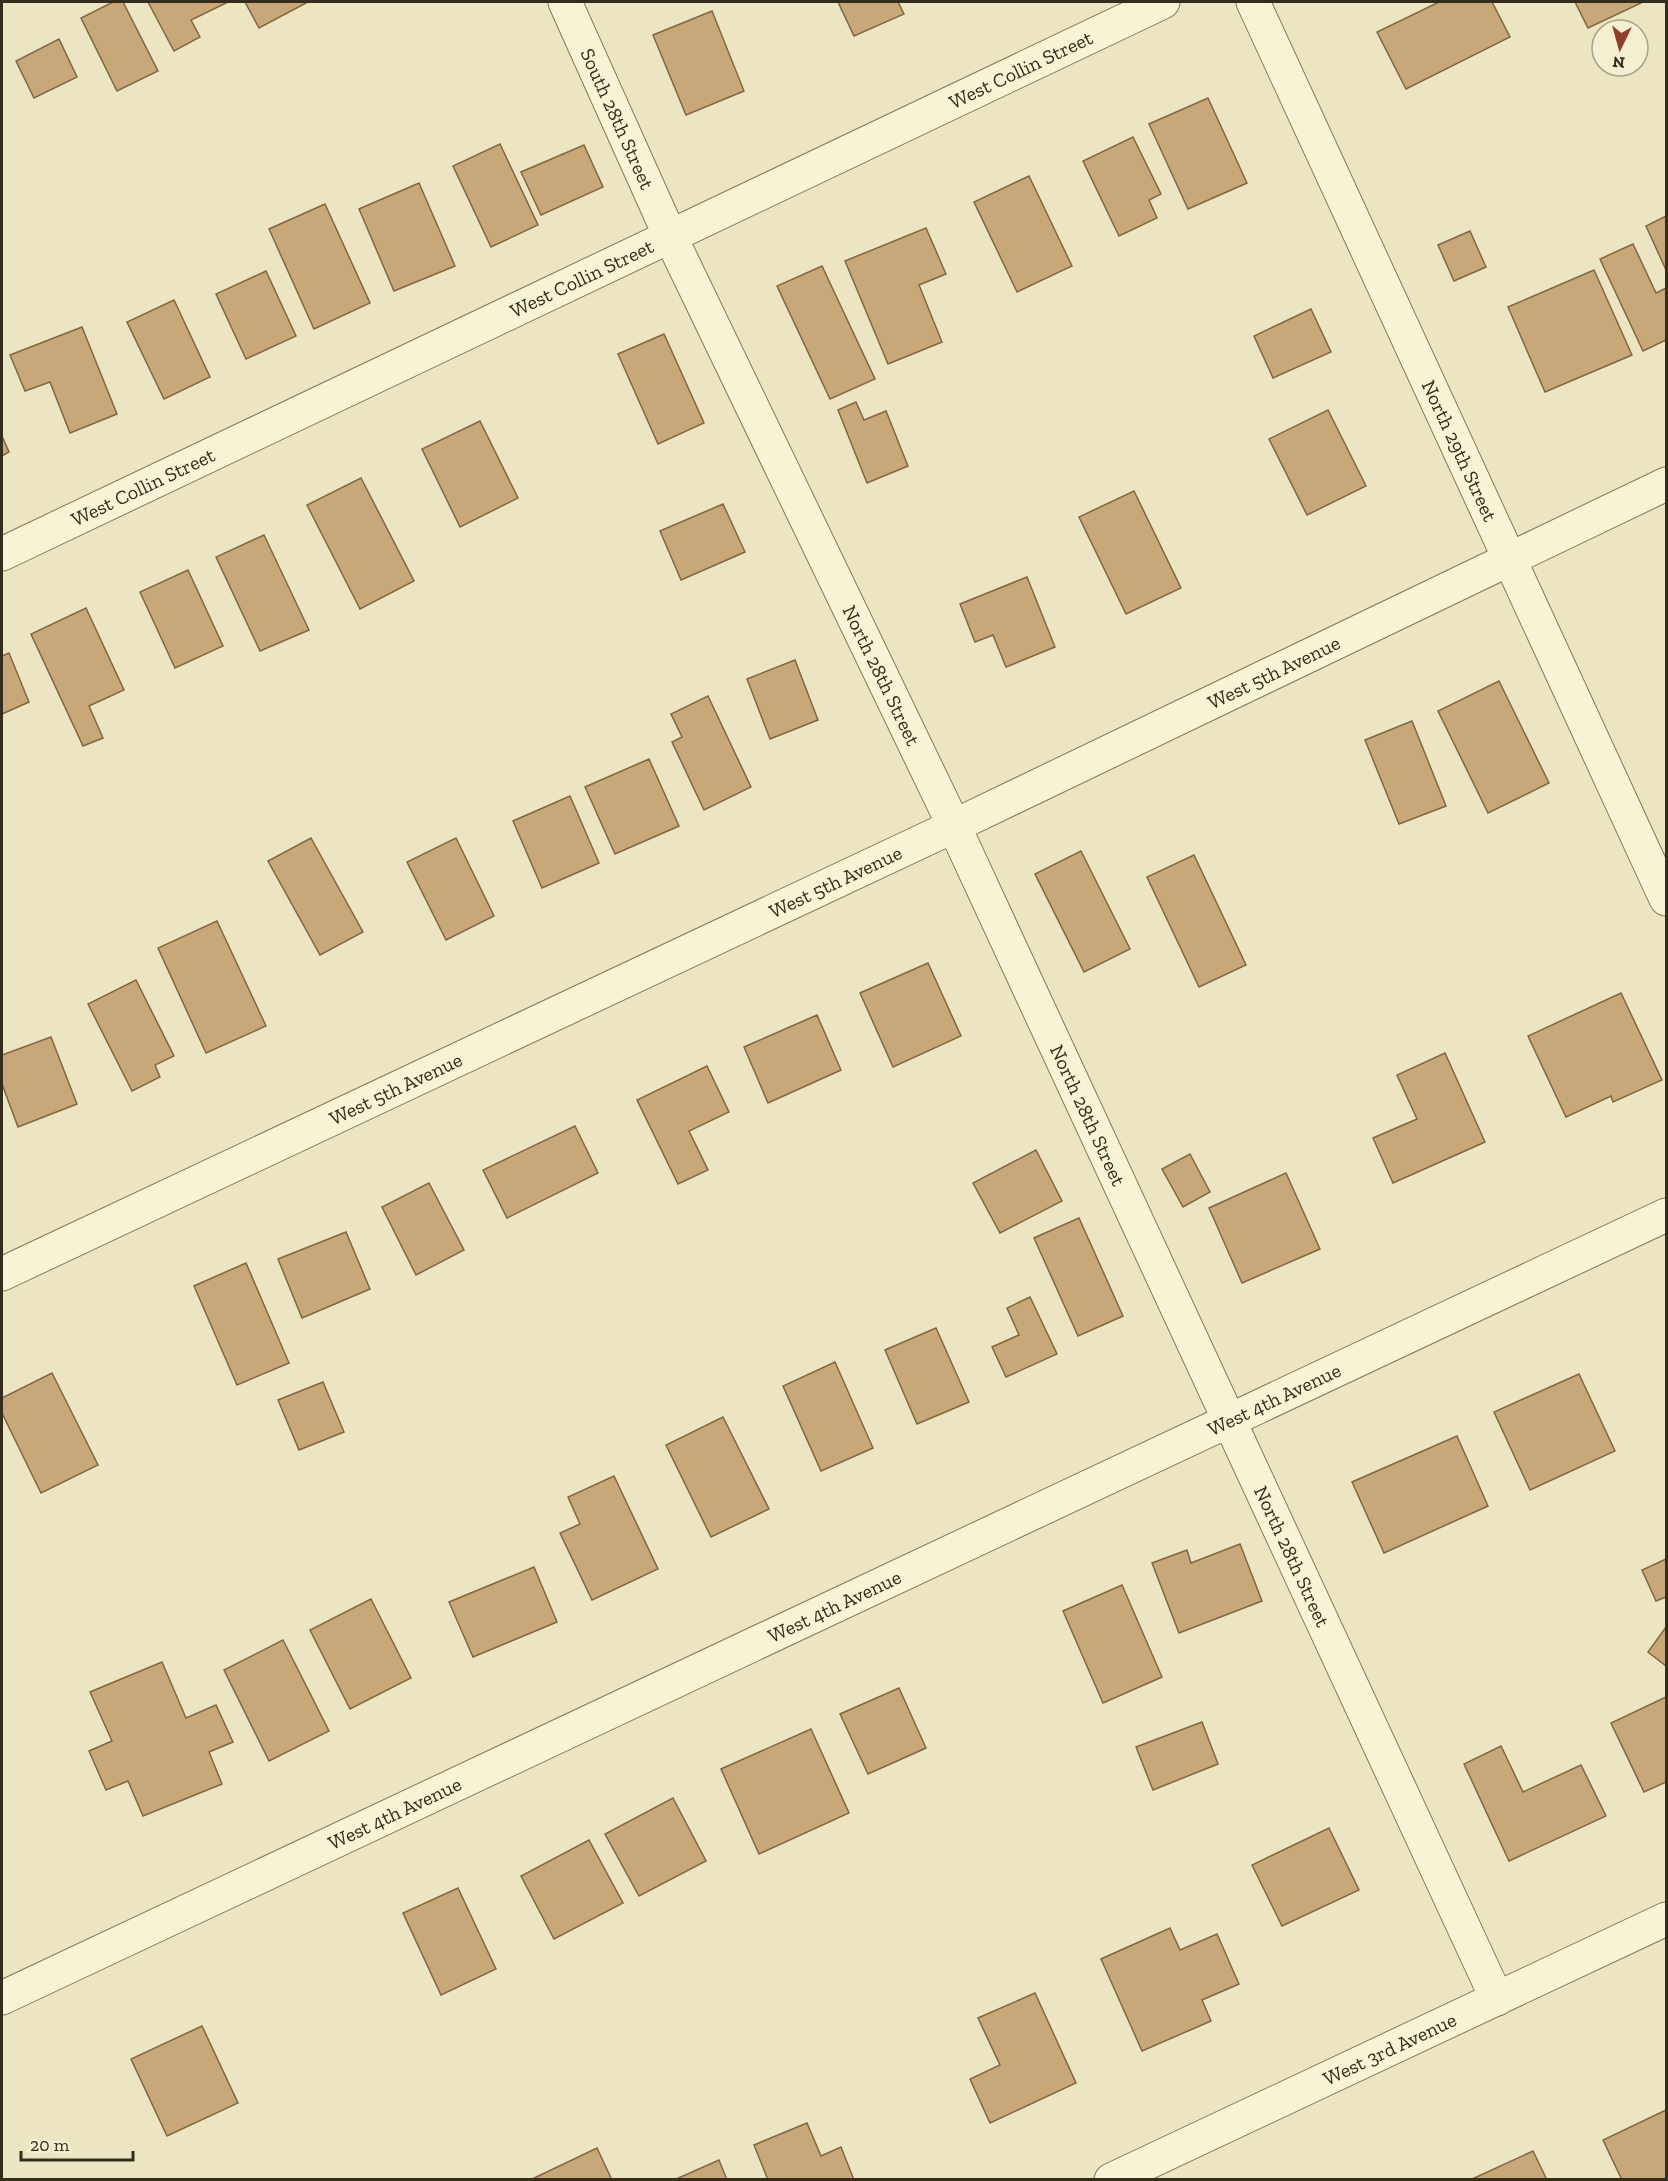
<svg xmlns="http://www.w3.org/2000/svg" width="1668" height="2181" font-family="'Zilla Slab',serif">
  <style>
    .building { fill: #c8a878; stroke: #826641; stroke-width: 1.5 }
    .lines { fill: none; stroke-linecap: round; stroke-linejoin: round }
    .minor-casing { stroke: #84785a; stroke-width: 35 }
    .minor { stroke: #f7f3d4; stroke-width: 33 }
    .labels { text-anchor: middle; stroke-width: 4.5; stroke-linejoin: round; paint-order: stroke }
    .street-label { font-size: 20px; fill: #342c1d; stroke: #f3efd0 }
  </style>
  <rect width="100%" height="100%" fill="#ebe6c1"/>
  <!-- building -->
  <g class="building">
    <path d="M113,2H123L158,71L117,91L81,18Z"/>
    <path d="M148,2H228L191,20L200,37L174,51Z"/>
    <path d="M245,2H305L306,3L259,28Z"/>
    <path d="M838,2H898L904,14L854,36Z"/>
    <path d="M1439,2H1492L1510,37L1406,89L1377,32Z"/>
    <path d="M1575,2H1640L1641,3L1588,28Z"/>
    <path d="M712,11L744,91L686,115L653,35Z"/>
    <path d="M59,39L77,77L34,98L16,61Z"/>
    <path d="M1208,98L1247,183L1188,209L1149,124Z"/>
    <path d="M1133,137L1161,194L1149,200L1157,218L1119,236L1083,161Z"/>
    <path d="M500,144L538,225L491,247L453,166Z"/>
    <path d="M584,145L603,187L541,215L521,172Z"/>
    <path d="M1029,176L1072,266L1017,292L974,202Z"/>
    <path d="M419,183L455,266L394,291L359,209Z"/>
    <path d="M325,204L370,303L314,329L269,229Z"/>
    <path d="M1666,216V270L1646,226Z"/>
    <path d="M926,228L946,274L919,285L942,342L888,364L845,261Z"/>
    <path d="M1470,231L1486,267L1454,281L1438,245Z"/>
    <path d="M1633,244L1656,293L1666,288V340L1643,351L1600,259Z"/>
    <path d="M822,266L875,379L830,399L777,286Z"/>
    <path d="M1594,270L1632,355L1545,392L1508,307Z"/>
    <path d="M266,271L296,336L246,359L216,294Z"/>
    <path d="M174,300L210,377L164,399L127,322Z"/>
    <path d="M1311,309L1331,352L1273,378L1254,336Z"/>
    <path d="M82,327L117,414L70,433L50,382L25,391L10,355Z"/>
    <path d="M664,334L704,423L658,444L618,354Z"/>
    <path d="M856,402L864,420L886,411L908,466L867,483L838,410Z"/>
    <path d="M1328,410L1366,486L1307,515L1269,439Z"/>
    <path d="M480,421L518,498L460,527L422,449Z"/>
    <path d="M2,436L9,452L2,456Z"/>
    <path d="M361,478L414,581L360,609L307,505Z"/>
    <path d="M1134,491L1181,588L1126,614L1079,517Z"/>
    <path d="M723,504L745,552L681,580L660,531Z"/>
    <path d="M264,535L309,630L260,651L216,557Z"/>
    <path d="M188,570L223,646L175,668L140,592Z"/>
    <path d="M1027,577L1055,647L1006,667L993,635L975,642L960,604Z"/>
    <path d="M86,608L124,690L89,706L103,738L83,746L31,634Z"/>
    <path d="M9,653L29,702L2,714V656Z"/>
    <path d="M795,660L818,720L770,739L747,679Z"/>
    <path d="M1499,681L1549,783L1488,813L1438,711Z"/>
    <path d="M708,696L751,787L704,810L672,742L682,737L671,714Z"/>
    <path d="M1412,721L1446,806L1399,824L1365,740Z"/>
    <path d="M649,759L679,826L615,854L585,787Z"/>
    <path d="M570,796L599,863L542,888L513,821Z"/>
    <path d="M311,838L363,932L320,955L268,861Z"/>
    <path d="M456,838L494,916L446,940L407,862Z"/>
    <path d="M1081,851L1130,949L1084,972L1035,874Z"/>
    <path d="M1194,855L1246,965L1199,987L1147,877Z"/>
    <path d="M217,921L266,1026L206,1053L158,948Z"/>
    <path d="M928,963L961,1036L893,1067L860,993Z"/>
    <path d="M136,980L174,1056L155,1065L160,1077L132,1091L88,1004Z"/>
    <path d="M1621,993L1662,1080L1613,1102L1611,1096L1566,1117L1528,1036Z"/>
    <path d="M817,1015L841,1070L768,1103L744,1047Z"/>
    <path d="M51,1037L77,1104L18,1127L2,1084V1055Z"/>
    <path d="M1445,1053L1485,1142L1393,1183L1373,1138L1417,1119L1397,1075Z"/>
    <path d="M707,1066L729,1112L689,1131L708,1170L678,1184L637,1100Z"/>
    <path d="M575,1126L598,1173L507,1218L483,1170Z"/>
    <path d="M1036,1150L1062,1201L1000,1233L973,1183Z"/>
    <path d="M1190,1154L1210,1192L1183,1207L1162,1169Z"/>
    <path d="M1286,1173L1320,1249L1242,1283L1209,1208Z"/>
    <path d="M429,1183L464,1250L416,1275L382,1207Z"/>
    <path d="M1079,1218L1123,1316L1078,1336L1034,1238Z"/>
    <path d="M346,1232L370,1289L302,1318L278,1259Z"/>
    <path d="M246,1263L289,1363L237,1385L194,1286Z"/>
    <path d="M1030,1297L1057,1354L1006,1377L992,1347L1019,1335L1007,1308Z"/>
    <path d="M936,1328L969,1402L917,1424L885,1350Z"/>
    <path d="M835,1362L873,1448L821,1471L783,1386Z"/>
    <path d="M52,1373L98,1465L41,1493L2,1413V1398Z"/>
    <path d="M1579,1374L1615,1451L1530,1490L1494,1412Z"/>
    <path d="M323,1382L344,1432L299,1450L278,1400Z"/>
    <path d="M723,1417L769,1509L711,1537L666,1445Z"/>
    <path d="M1457,1436L1488,1506L1384,1553L1352,1482Z"/>
    <path d="M614,1476L658,1569L592,1600L560,1533L580,1524L568,1497Z"/>
    <path d="M1240,1544L1262,1601L1179,1633L1152,1563L1187,1550L1191,1563Z"/>
    <path d="M1666,1559V1597L1656,1601L1642,1570Z"/>
    <path d="M534,1567L557,1622L473,1657L449,1602Z"/>
    <path d="M1122,1585L1162,1677L1103,1703L1063,1611Z"/>
    <path d="M371,1599L411,1678L350,1709L310,1630Z"/>
    <path d="M1666,1627V1666L1648,1652Z"/>
    <path d="M283,1640L329,1731L269,1761L224,1670Z"/>
    <path d="M162,1662L186,1718L216,1705L233,1742L209,1752L222,1784L143,1816L128,1781L106,1790L89,1751L112,1741L90,1692Z"/>
    <path d="M899,1688L926,1748L868,1774L840,1714Z"/>
    <path d="M1666,1697V1782L1644,1792L1611,1723Z"/>
    <path d="M1202,1722L1218,1764L1153,1790L1136,1747Z"/>
    <path d="M811,1729L849,1813L759,1854L721,1769Z"/>
    <path d="M1501,1746L1523,1792L1581,1765L1606,1816L1509,1861L1464,1764Z"/>
    <path d="M673,1798L706,1861L639,1896L605,1834Z"/>
    <path d="M1329,1828L1359,1890L1282,1926L1252,1865Z"/>
    <path d="M589,1840L623,1903L554,1939L521,1876Z"/>
    <path d="M458,1888L496,1969L441,1995L403,1913Z"/>
    <path d="M1170,1928L1180,1950L1217,1934L1239,1984L1202,2000L1211,2021L1142,2051L1101,1959Z"/>
    <path d="M1035,1993L1076,2083L990,2123L970,2079L1000,2065L978,2018Z"/>
    <path d="M202,2026L238,2103L167,2136L131,2059Z"/>
    <path d="M1666,2110V2180H1622L1603,2140Z"/>
    <path d="M807,2123L821,2156L841,2147L854,2180H768L754,2145Z"/>
    <path d="M597,2148L612,2180H530Z"/>
    <path d="M1533,2151L1547,2180H1470Z"/>
    <path d="M719,2160L727,2180H674Z"/>
  </g>
  <g class="lines">
    <defs>
      <g id="minor">
        <path id="s1" d="M565,2L670,236L954,826L1497,1999"/>
        <path id="s2" d="M1253,2L1666,899"/>
        <path id="s3" d="M2,554L1163,2"/>
        <path id="s4" d="M2,1274L954,826L1666,484"/>
        <path id="s5" d="M2,1998L1666,1215"/>
        <path id="s6" d="M1111,2180L1666,1919"/>
      </g>
    </defs>
    <!-- minor casing -->
    <use href="#minor" class="minor-casing"/>
    <!-- minor -->
    <use href="#minor" class="minor"/>
  </g>
  <g class="labels">
    <!-- street labels -->
    <g class="street-label">
      <text dy="7" stroke="none"><textPath href="#s3" startOffset="1128">West Collin Street</textPath></text>
      <text dy="7" stroke="none"><textPath href="#s1" startOffset="128">South 28th Street</textPath></text>
      <text dy="7" stroke="none"><textPath href="#s3" startOffset="642">West Collin Street</textPath></text>
      <text dy="7" stroke="none"><textPath href="#s2" startOffset="494">North 29th Street</textPath></text>
      <text dy="7" stroke="none"><textPath href="#s3" startOffset="156">West Collin Street</textPath></text>
      <text dy="7" stroke="none"><textPath href="#s4" startOffset="1407">West 5th Avenue</textPath></text>
      <text dy="7" stroke="none"><textPath href="#s1" startOffset="744">North 28th Street</textPath></text>
      <text dy="7" stroke="none"><textPath href="#s4" startOffset="921">West 5th Avenue</textPath></text>
      <text dy="7" stroke="none"><textPath href="#s4" startOffset="435">West 5th Avenue</textPath></text>
      <text dy="7" stroke="none"><textPath href="#s1" startOffset="1230">North 28th Street</textPath></text>
      <text dy="7" stroke="none"><textPath href="#s5" startOffset="1406">West 4th Avenue</textPath></text>
      <text dy="7" stroke="none"><textPath href="#s1" startOffset="1716">North 28th Street</textPath></text>
      <text dy="7" stroke="none"><textPath href="#s5" startOffset="920">West 4th Avenue</textPath></text>
      <text dy="7" stroke="none"><textPath href="#s5" startOffset="434">West 4th Avenue</textPath></text>
      <text dy="7" stroke="none"><textPath href="#s6" startOffset="308">West 3rd Avenue</textPath></text>
    </g>
  </g>
  <!-- border -->
  <rect width="1668" height="2181" fill="none" stroke="#342c1d" stroke-width="6"/>
  <!-- north arrow -->
  <g transform="translate(1620 48) rotate(185)"><circle r="28" fill="#f3efd0" stroke="#a7a188" stroke-width="1.5"/>
  <path d="M0-4.5L10 22L0 15L-10 22Z" fill="#903e2d"/>
  <text y="-9" font-size="16" font-weight="bold" text-anchor="middle" fill="#342c1d">N</text>
  </g>
  <!-- scale -->
  <path d="M21 2151v9h112v-9" fill="none" stroke="#342c1d" stroke-width="3"/>
  <text x="30" y="2151" font-size="18" fill="#342c1d" stroke="#f3efd0" stroke-width="4.5" paint-order="stroke">20 m</text>
</svg>
